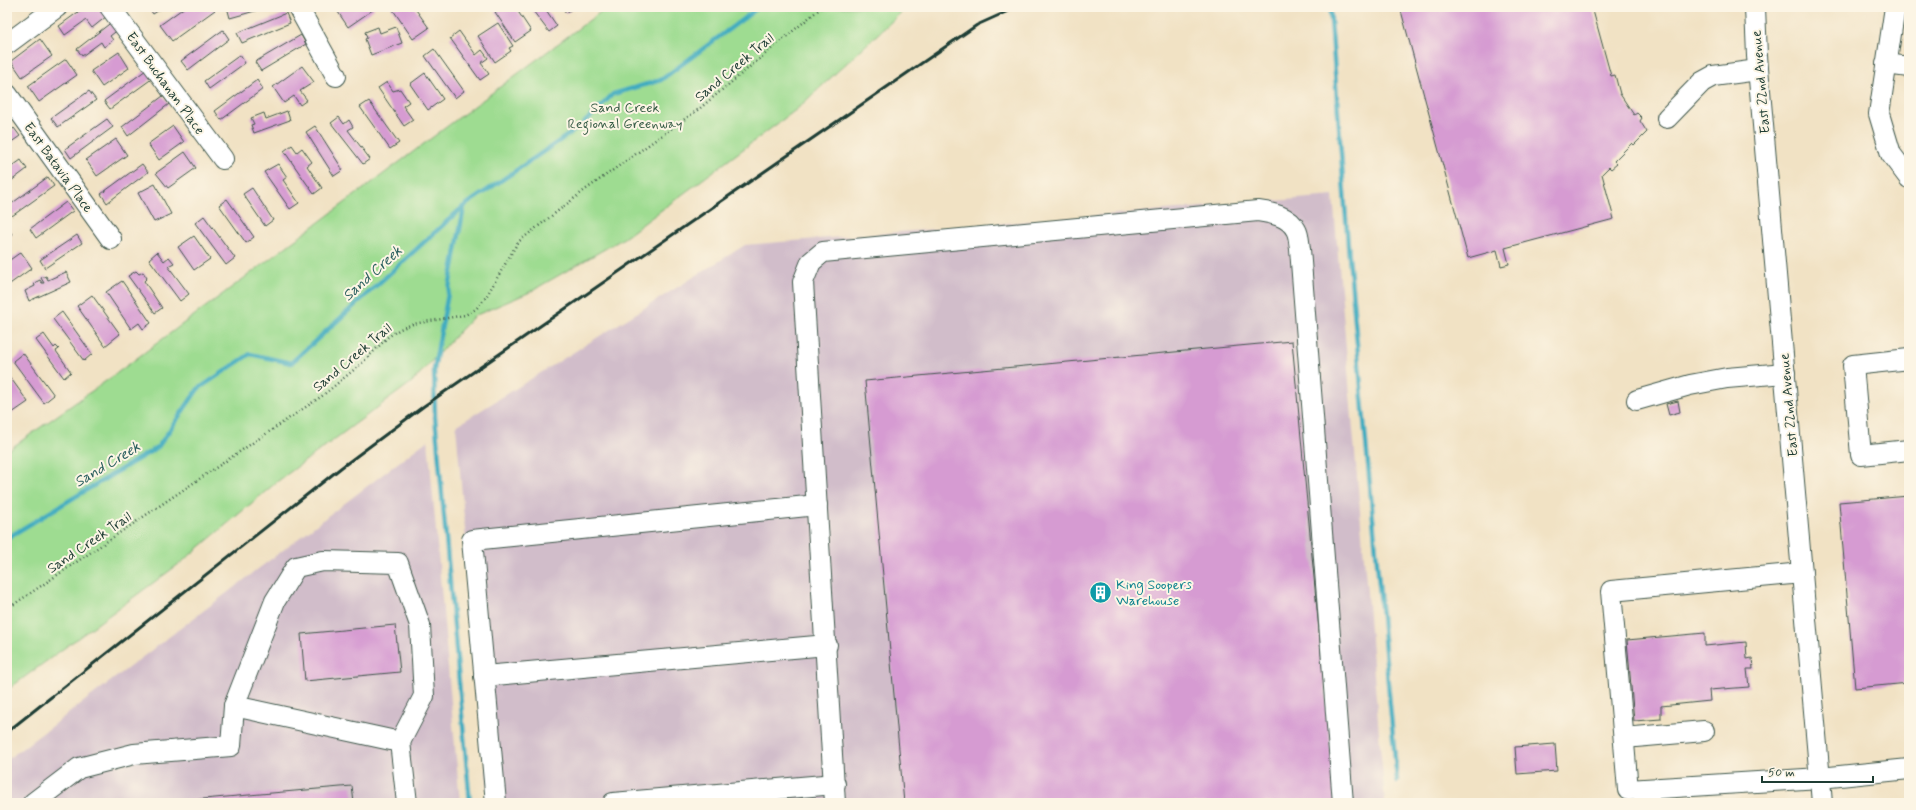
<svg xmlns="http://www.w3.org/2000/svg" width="1916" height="810" font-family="Mynerve,sans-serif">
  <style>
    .industrial { fill: #d1bdca }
    .green { fill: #9edc91; stroke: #5e8c62 }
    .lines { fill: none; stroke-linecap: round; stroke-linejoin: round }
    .stream { stroke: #41acc0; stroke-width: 4.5 }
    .building { fill: #d69bd2 }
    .minor-casing { stroke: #3e564a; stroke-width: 22 }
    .path { stroke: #3e564a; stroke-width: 2.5; stroke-dasharray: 1 3; stroke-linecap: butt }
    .minor { stroke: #fff; stroke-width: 20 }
    .rail { stroke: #1f3d34; stroke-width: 3 }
    .labels { text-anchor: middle; stroke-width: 4; stroke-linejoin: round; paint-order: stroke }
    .street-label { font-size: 14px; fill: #1f3d34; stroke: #fcf5e5 }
    .park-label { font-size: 14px; fill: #385d47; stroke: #fcf5e5 }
    .culture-label { font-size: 14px; fill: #0d838f; stroke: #fcf5e5; text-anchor: start }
    .water-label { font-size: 15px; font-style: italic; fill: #295e5e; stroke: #fcf5e5 }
  </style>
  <rect width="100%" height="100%" fill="#fcf5e5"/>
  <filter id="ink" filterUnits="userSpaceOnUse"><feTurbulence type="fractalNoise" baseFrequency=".025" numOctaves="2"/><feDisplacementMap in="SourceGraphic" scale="8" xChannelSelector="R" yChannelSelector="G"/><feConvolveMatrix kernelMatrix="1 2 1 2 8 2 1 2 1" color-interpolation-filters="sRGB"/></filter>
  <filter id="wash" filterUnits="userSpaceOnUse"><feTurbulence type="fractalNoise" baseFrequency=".012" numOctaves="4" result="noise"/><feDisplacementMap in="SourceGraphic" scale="16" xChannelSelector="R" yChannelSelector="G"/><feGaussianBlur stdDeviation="0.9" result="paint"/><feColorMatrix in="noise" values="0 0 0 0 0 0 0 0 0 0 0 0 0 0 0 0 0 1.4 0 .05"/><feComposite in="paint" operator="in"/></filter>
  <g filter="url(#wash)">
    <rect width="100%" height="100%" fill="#f1e2c4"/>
    <!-- industrial -->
    <g class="industrial">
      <path d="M1333,196L1385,803H489L456,426L745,245Z"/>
      <path d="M428,440L460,803H7V760Z"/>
    </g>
    <!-- green -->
    <path class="green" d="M607,7H907L797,109L624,238L528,293L474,316L412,382L278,481L183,561L7,690V451L113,376Z"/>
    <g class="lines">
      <!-- stream -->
      <g class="stream">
        <path d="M1330,7L1348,245L1397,781"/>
        <path d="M464,207L434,369L435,417L470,803"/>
        <path d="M7,538L158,447L198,389L250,354L291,363L464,206L581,126L613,94L661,80L759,7"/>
      </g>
    </g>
    <g id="blocks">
      <!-- building -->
      <g class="building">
        <path d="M85,7H101L107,16L92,28L86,20L65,35L59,26Z"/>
        <path d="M148,7H164L153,14Z"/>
        <path d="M185,7H213L215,10L172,41L160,25Z"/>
        <path d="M227,7H269L230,18Z"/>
        <path d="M339,7H373L374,9L348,27L336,9Z"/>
        <path d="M391,7H414L429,28L413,39Z"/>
        <path d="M503,7H515L531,31L515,42L495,12Z"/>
        <path d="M530,7H544L557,26L549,32Z"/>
        <path d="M562,7H575L566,13Z"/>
        <path d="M1400,7H1592L1611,76L1615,75L1620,94L1634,115L1637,113L1642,118L1640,121L1647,132L1634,145L1632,143L1614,161L1617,164L1611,169L1609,167L1602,174L1614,219L1505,248L1509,264L1501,266L1497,250L1468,258Z"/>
        <path d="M286,13L290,23L242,43L237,33Z"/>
        <path d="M113,21L119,29L110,36L113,40L104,47L101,42L82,56L77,49Z"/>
        <path d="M498,23L513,46L509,48L511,51L495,62L478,36Z"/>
        <path d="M378,27L380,33L396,27L402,43L371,55L365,39L367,38L365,32Z"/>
        <path d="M223,30L229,39L188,70L181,61Z"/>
        <path d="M459,31L476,55L482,50L488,58L481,63L489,74L480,80L450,38Z"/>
        <path d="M301,35L306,44L261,71L255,62Z"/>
        <path d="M40,39L52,56L22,77L11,61Z"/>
        <path d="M434,49L464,91L455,98L425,56Z"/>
        <path d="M119,52L129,68L102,87L91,71Z"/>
        <path d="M240,55L245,63L209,89L204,81Z"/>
        <path d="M66,59L77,75L39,102L28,86Z"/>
        <path d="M302,66L314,82L300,91L307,100L300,105L294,96L284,103L273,87Z"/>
        <path d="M146,70L153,78L110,109L104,101Z"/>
        <path d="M425,73L443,99L428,110L410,84Z"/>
        <path d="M257,80L263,89L221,120L215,111Z"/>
        <path d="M387,82L393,91L400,89L409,102L403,106L413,120L404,126L378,88Z"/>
        <path d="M89,91L96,100L58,127L51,118Z"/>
        <path d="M163,96L169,104L128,136L122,127Z"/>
        <path d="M369,101L399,143L390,149L360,107Z"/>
        <path d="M287,111L290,120L254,133L251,125L254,124L251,118L264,113L266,119Z"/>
        <path d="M339,117L344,124L349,120L353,127L348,130L370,159L363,164L331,123Z"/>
        <path d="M107,119L113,127L71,158L65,149Z"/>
        <path d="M173,126L184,142L159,160L148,144Z"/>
        <path d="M315,126L343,170L334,176L306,132Z"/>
        <path d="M14,128L20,136L7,145V134Z"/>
        <path d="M116,139L127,155L97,176L86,160Z"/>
        <path d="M292,145L297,152L302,148L312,162L307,166L322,188L314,194L284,151Z"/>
        <path d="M185,152L196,168L168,188L156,173Z"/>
        <path d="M21,160L27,169L7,184V170Z"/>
        <path d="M142,164L148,172L107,203L101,194Z"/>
        <path d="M278,164L287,177L283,180L299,203L290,209L264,172Z"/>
        <path d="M48,177L54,186L12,216L7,207Z"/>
        <path d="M155,184L171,214L154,222L138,193Z"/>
        <path d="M252,188L273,220L265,226L243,194Z"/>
        <path d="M227,199L254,237L246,243L219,205Z"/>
        <path d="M66,202L73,211L36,238L30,229Z"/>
        <path d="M204,216L235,258L226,265L195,223Z"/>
        <path d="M7,228L12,234L7,237Z"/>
        <path d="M77,235L82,243L45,268L40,260Z"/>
        <path d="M194,236L210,259L194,270L178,247Z"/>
        <path d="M21,252L32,268L7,286V262Z"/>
        <path d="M157,252L164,261L169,257L174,263L168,266L189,294L180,301L149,259Z"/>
        <path d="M136,271L139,274L143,272L147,278L144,281L162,308L155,313L128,276Z"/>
        <path d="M66,272L71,282L29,301L25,291L35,286L34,283L40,280L42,283H44L41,278L46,276L48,280Z"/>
        <path d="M122,281L151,323L143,329L139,323L131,329L106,292Z"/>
        <path d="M92,295L120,334L105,346L77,306Z"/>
        <path d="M62,312L92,354L84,361L53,319Z"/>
        <path d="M44,334L54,348L56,346L59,349L56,351L71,372L64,378L36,340Z"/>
        <path d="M1292,341L1335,803H904L865,381Z"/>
        <path d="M23,353L54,395L44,403L13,361Z"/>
        <path d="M7,373L28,402L12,413L7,406Z"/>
        <path d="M1678,401L1680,412L1669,415L1666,404Z"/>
        <path d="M1909,496V683L1855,688L1839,502Z"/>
        <path d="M395,625L400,672L305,681L301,634Z"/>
        <path d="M1705,633V646L1746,642L1747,659L1752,658L1753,669H1747L1749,687L1709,690L1710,701L1661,706V719L1634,721L1627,640Z"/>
        <path d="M1555,744L1557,771L1517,774L1515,747Z"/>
        <path d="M352,786L354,803H169V802Z"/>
      </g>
    </g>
  </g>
  <g filter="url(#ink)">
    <use href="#blocks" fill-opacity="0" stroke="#3e564a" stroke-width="1"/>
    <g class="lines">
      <defs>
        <g id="minor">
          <path d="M110,7L223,159"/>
          <path d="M298,7L336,76"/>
          <path d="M1755,7L1757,56L1822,803"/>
          <path d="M1895,7L1879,114L1891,154L1909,178"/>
          <path d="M7,44L57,7"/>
          <path d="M1886,64L1909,67"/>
          <path d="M7,94L111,239"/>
          <path d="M1667,118L1702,82L1713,76L1758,70"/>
          <path d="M1909,359L1853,365L1861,455L1909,450"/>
          <path d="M1637,400L1690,385L1727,378L1785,373"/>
          <path d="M1802,573L1611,591L1628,790L1820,778L1909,769"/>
          <path d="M484,676L827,645"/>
          <path d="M234,706L275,601L296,567L323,561L398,563L420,625L424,696L400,742"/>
          <path d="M1624,738L1704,731"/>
          <path d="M33,803L79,768L134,754L231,746L234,706L400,742L407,803"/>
          <path d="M496,803L472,540L817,505"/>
          <path d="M613,803L835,784"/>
          <path d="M835,803L803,282L811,262L823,252L1258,211C1272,213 1289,216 1296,230C1299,235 1299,243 1300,249L1343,803"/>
        </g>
      </defs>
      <!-- minor casing -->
      <use href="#minor" class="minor-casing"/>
      <!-- path -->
      <path class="path" d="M7,609L322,396L361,364L388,337L400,329L413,324L465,315L476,309L486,297L518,242L585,190L699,109L822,7"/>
      <!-- minor -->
      <use href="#minor" class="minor"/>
      <!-- rail -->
      <path class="rail" d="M7,732L342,467L424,406L977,25L1017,7"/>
    </g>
  </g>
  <!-- icons -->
  <defs>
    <symbol id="building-disc" viewBox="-11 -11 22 22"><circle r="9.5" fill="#0f9aa8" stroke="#fcf5e5"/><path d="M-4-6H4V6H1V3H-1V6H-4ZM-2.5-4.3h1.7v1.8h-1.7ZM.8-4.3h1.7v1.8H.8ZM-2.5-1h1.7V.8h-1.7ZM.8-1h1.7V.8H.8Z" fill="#fff"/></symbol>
  </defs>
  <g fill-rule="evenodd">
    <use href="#building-disc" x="1088" y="580" width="25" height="25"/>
  </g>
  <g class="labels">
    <!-- street labels -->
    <g class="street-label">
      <text transform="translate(734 67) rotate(-40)" y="5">Sand Creek Trail</text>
      <text transform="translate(1760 82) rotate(-95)" y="5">East 22nd Avenue</text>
      <text transform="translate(166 83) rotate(54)" y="5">East Buchanan Place</text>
      <text transform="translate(59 167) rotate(54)" y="5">East Batavia Place</text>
      <text transform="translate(352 357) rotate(-40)" y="5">Sand Creek Trail</text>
      <text transform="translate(1788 405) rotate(-95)" y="5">East 22nd Avenue</text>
      <text transform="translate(89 542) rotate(-34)" y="5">Sand Creek Trail</text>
    </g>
    <!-- park labels -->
    <g class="park-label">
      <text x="625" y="112">Sand Creek<tspan x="625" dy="16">Regional Greenway</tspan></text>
    </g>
    <!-- culture labels -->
    <g class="culture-label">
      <text x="1116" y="589">King Soopers<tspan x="1116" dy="16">Warehouse</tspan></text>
    </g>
    <!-- water labels -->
    <g class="water-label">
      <text transform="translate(372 273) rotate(-42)" y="5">Sand Creek</text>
      <text transform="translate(107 464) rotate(-31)" y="5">Sand Creek</text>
    </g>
  </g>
  <!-- margin -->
  <rect width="1916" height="810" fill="none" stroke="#fcf5e5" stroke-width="24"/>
  <!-- scale -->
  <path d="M1762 776v6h111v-6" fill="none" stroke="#1f3d34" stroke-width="2"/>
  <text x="1768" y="776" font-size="12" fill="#1f3d34" stroke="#fcf5e5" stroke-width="3" paint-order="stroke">50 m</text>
</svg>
